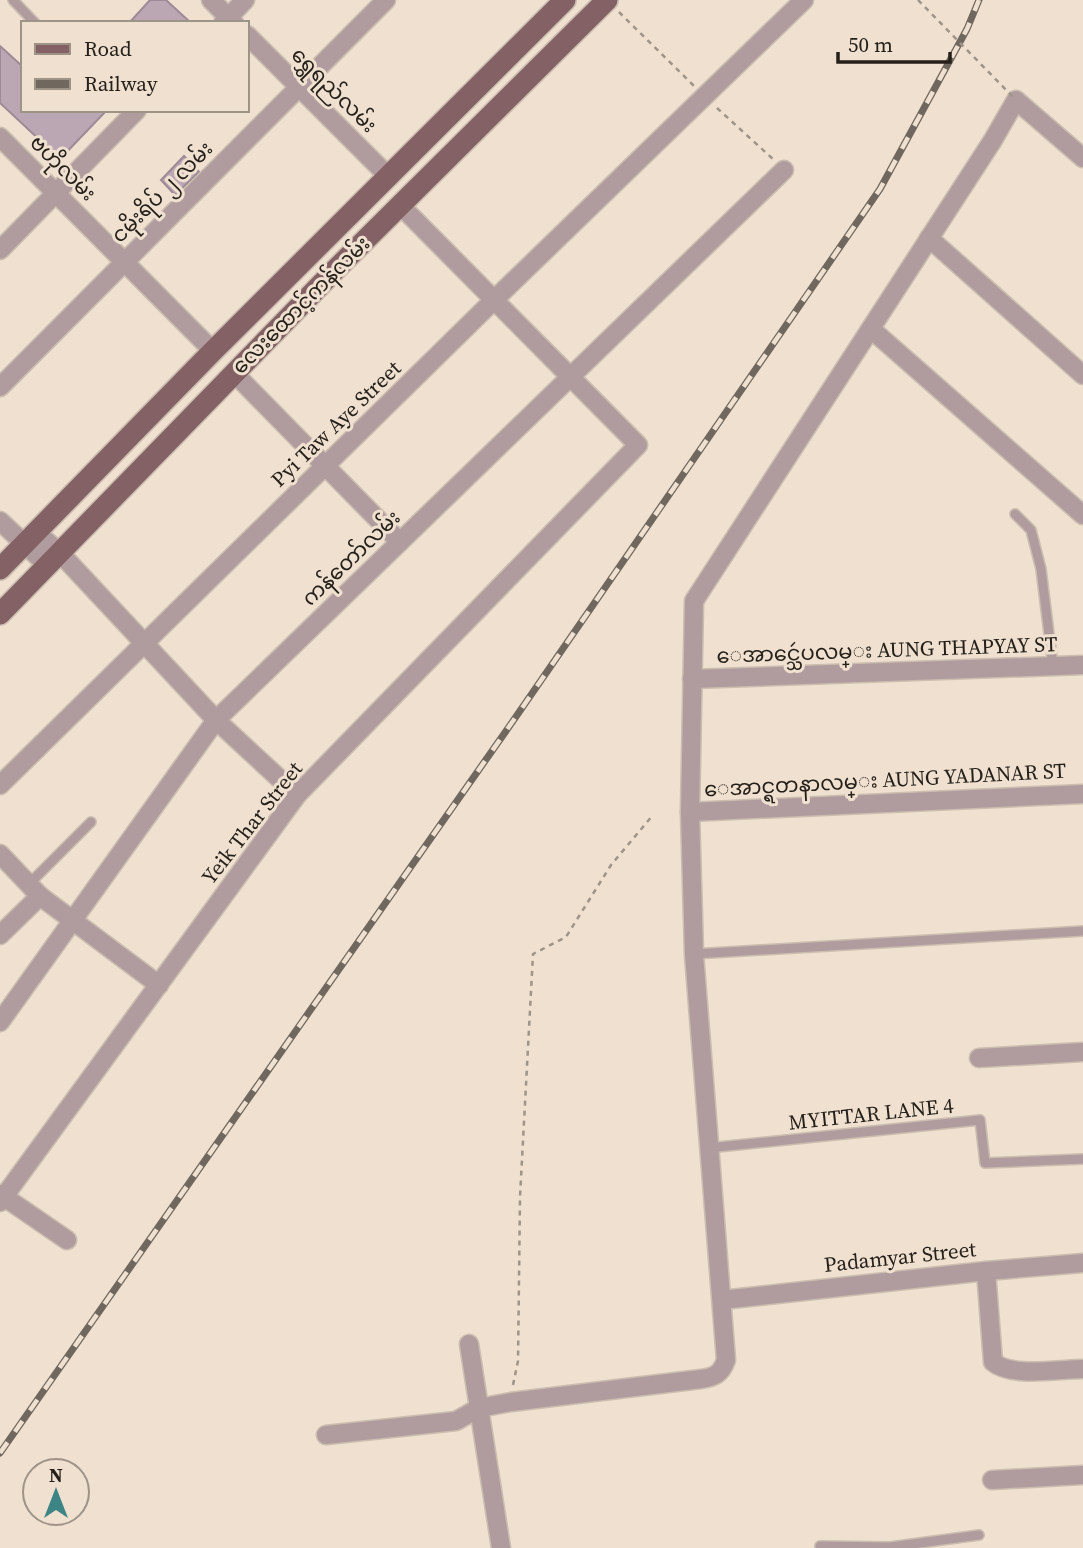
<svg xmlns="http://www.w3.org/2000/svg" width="1083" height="1548" font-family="'Source Serif 4','Noto Sans Myanmar',serif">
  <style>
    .building { fill: #baa7b3; stroke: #9c8a96; stroke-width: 2 }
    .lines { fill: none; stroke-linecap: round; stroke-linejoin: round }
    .lane-casing { stroke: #cbbdaf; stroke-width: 12 }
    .street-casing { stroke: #cbbdaf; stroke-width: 21 }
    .primary-casing { stroke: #cbbdaf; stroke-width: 24 }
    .path { stroke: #9f9488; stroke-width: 2.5; stroke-dasharray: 5 5; stroke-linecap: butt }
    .lane { stroke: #b09c9e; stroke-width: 9 }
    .street { stroke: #b09c9e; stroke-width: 18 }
    .primary { stroke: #836165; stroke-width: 21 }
    .rail-casing { stroke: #70685e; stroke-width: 7 }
    .rail { stroke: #efe0d0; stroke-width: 4.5; stroke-dasharray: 13; stroke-linecap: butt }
    .path-bridge { stroke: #9f9488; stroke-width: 2.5; stroke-dasharray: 5 5; stroke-linecap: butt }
    .labels { text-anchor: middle; stroke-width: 6; stroke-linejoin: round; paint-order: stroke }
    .street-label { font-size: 21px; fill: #25201a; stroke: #efe0d0 }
  </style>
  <rect width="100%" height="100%" fill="#efe0d0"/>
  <!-- building -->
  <g class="building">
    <path d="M150,0H166L191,23H129Z"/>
    <path d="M0,46L23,67V110H107L60,159L0,103Z"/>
    <path d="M184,156L199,172L175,195L161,180Z"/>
  </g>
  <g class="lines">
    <defs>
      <g id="lane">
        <path d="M13,0L35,23"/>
        <path d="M1015,514L1031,530L1041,569L1053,666"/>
        <path d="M29,884L91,822"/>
        <path d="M694,954L1083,931"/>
        <path d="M708,1148L980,1120L985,1163L1083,1159"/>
        <path d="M820,1546L890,1547L979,1535"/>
      </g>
      <g id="street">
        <path d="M211,0L234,23"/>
        <path d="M223,23L245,0"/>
        <path d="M247,35L389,177"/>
        <path d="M0,137L213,351"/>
        <path d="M929,238L1083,375"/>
        <path d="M0,250L137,110"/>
        <path d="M871,329L1083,515"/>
        <path d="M234,373L400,542"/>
        <path d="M0,387L386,0"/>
        <path d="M0,521L48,566"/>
        <path d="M36,532L60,553L216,720L297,795"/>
        <path d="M692,679L1083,665"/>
        <path d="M0,785L495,299L804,0"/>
        <path d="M690,812L1083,794"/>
        <path d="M0,854L40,896L159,985"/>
        <path d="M0,935L40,896"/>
        <path d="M0,1022L216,720L784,170"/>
        <path d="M979,1058L1083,1052"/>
        <path d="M0,1194L67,1240"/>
        <path d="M0,1202L297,795L638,445L400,205"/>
        <path d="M986,1271L993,1362C1012,1378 1058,1369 1083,1369"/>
        <path d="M722,1300L986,1271L1083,1263"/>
        <path d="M469,1344L501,1548"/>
        <path d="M326,1435L456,1421L479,1408L511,1402L701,1379C715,1377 721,1374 726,1360L694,954L690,812L694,601L993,140L1016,100L1083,158"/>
        <path d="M992,1480L1083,1475"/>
      </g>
      <g id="primary">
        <path d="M0,569L213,351L565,0"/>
        <path d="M0,614L334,271L607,0"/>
      </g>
    </defs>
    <!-- lane casing -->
    <use href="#lane" class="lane-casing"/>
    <!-- street casing -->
    <use href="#street" class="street-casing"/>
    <!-- primary casing -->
    <use href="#primary" class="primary-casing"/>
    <!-- path -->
    <g class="path">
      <path d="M619,12L694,86"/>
      <path d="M717,108L774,160"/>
      <path d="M513,1385L518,1361L520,1197L533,954L566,937L611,865L653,815"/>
    </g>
    <!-- lane -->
    <use href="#lane" class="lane"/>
    <!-- street -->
    <use href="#street" class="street"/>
    <!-- primary -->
    <use href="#primary" class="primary"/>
    <defs>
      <path id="rail" d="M0,1453L513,721L880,189L967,29L979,0"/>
    </defs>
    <!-- rail casing -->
    <use href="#rail" class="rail-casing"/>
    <!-- rail -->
    <use href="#rail" class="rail"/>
    <!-- path-bridge -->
    <path class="path-bridge" d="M918,0L1016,100"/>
  </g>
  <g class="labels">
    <!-- street labels -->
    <g class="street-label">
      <text transform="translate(334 90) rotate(45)" y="7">ရွှေရည်လမ်း</text>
      <text transform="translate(63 168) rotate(45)" y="7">ဗဟိုလမ်း</text>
      <text transform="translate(162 192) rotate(-45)" y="7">ငမိုးရိပ် ၂ လမ်း</text>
      <text transform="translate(301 305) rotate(-45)" y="7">လေးထောင့်ကန်လမ်း</text>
      <text transform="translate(336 424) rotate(-44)" y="7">Pyi Taw Aye Street</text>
      <text transform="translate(351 558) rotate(-44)" y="7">ကန်တော်လမ်း</text>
      <text transform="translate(887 650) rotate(-2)" y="7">ေအာင္သေဴပလမ္း AUNG THAPYAY ST</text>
      <text transform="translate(885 780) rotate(-3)" y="7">ေအာင္ရတနာလမ္း AUNG YADANAR ST</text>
      <text transform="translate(252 823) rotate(-52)" y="7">Yeik Thar Street</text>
      <text transform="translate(871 1114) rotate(-6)" y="7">MYITTAR LANE 4</text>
      <text transform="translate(900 1257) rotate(-6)" y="7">Padamyar Street</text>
    </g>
  </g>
  <!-- legend -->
  <rect x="21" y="21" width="228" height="91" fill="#efe0d0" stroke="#9e9387" stroke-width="2"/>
  <rect x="35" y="44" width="35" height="10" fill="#836165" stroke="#9e9387" stroke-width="2"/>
  <text x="84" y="56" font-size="21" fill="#25201a">Road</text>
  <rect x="35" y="79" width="35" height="10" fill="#70685e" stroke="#9e9387" stroke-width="2"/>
  <text x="84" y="91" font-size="21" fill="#25201a">Railway</text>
  <!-- north arrow -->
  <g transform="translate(56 1492)"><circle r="33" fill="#efe0d0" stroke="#9e9387" stroke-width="2"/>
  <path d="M0-5L12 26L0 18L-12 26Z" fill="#3d8585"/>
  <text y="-10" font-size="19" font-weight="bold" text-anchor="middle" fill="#25201a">N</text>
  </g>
  <!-- scale -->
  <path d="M838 52v10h112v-10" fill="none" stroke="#25201a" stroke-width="3.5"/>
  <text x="848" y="52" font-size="21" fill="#25201a" stroke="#efe0d0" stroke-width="5" paint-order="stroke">50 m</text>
</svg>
